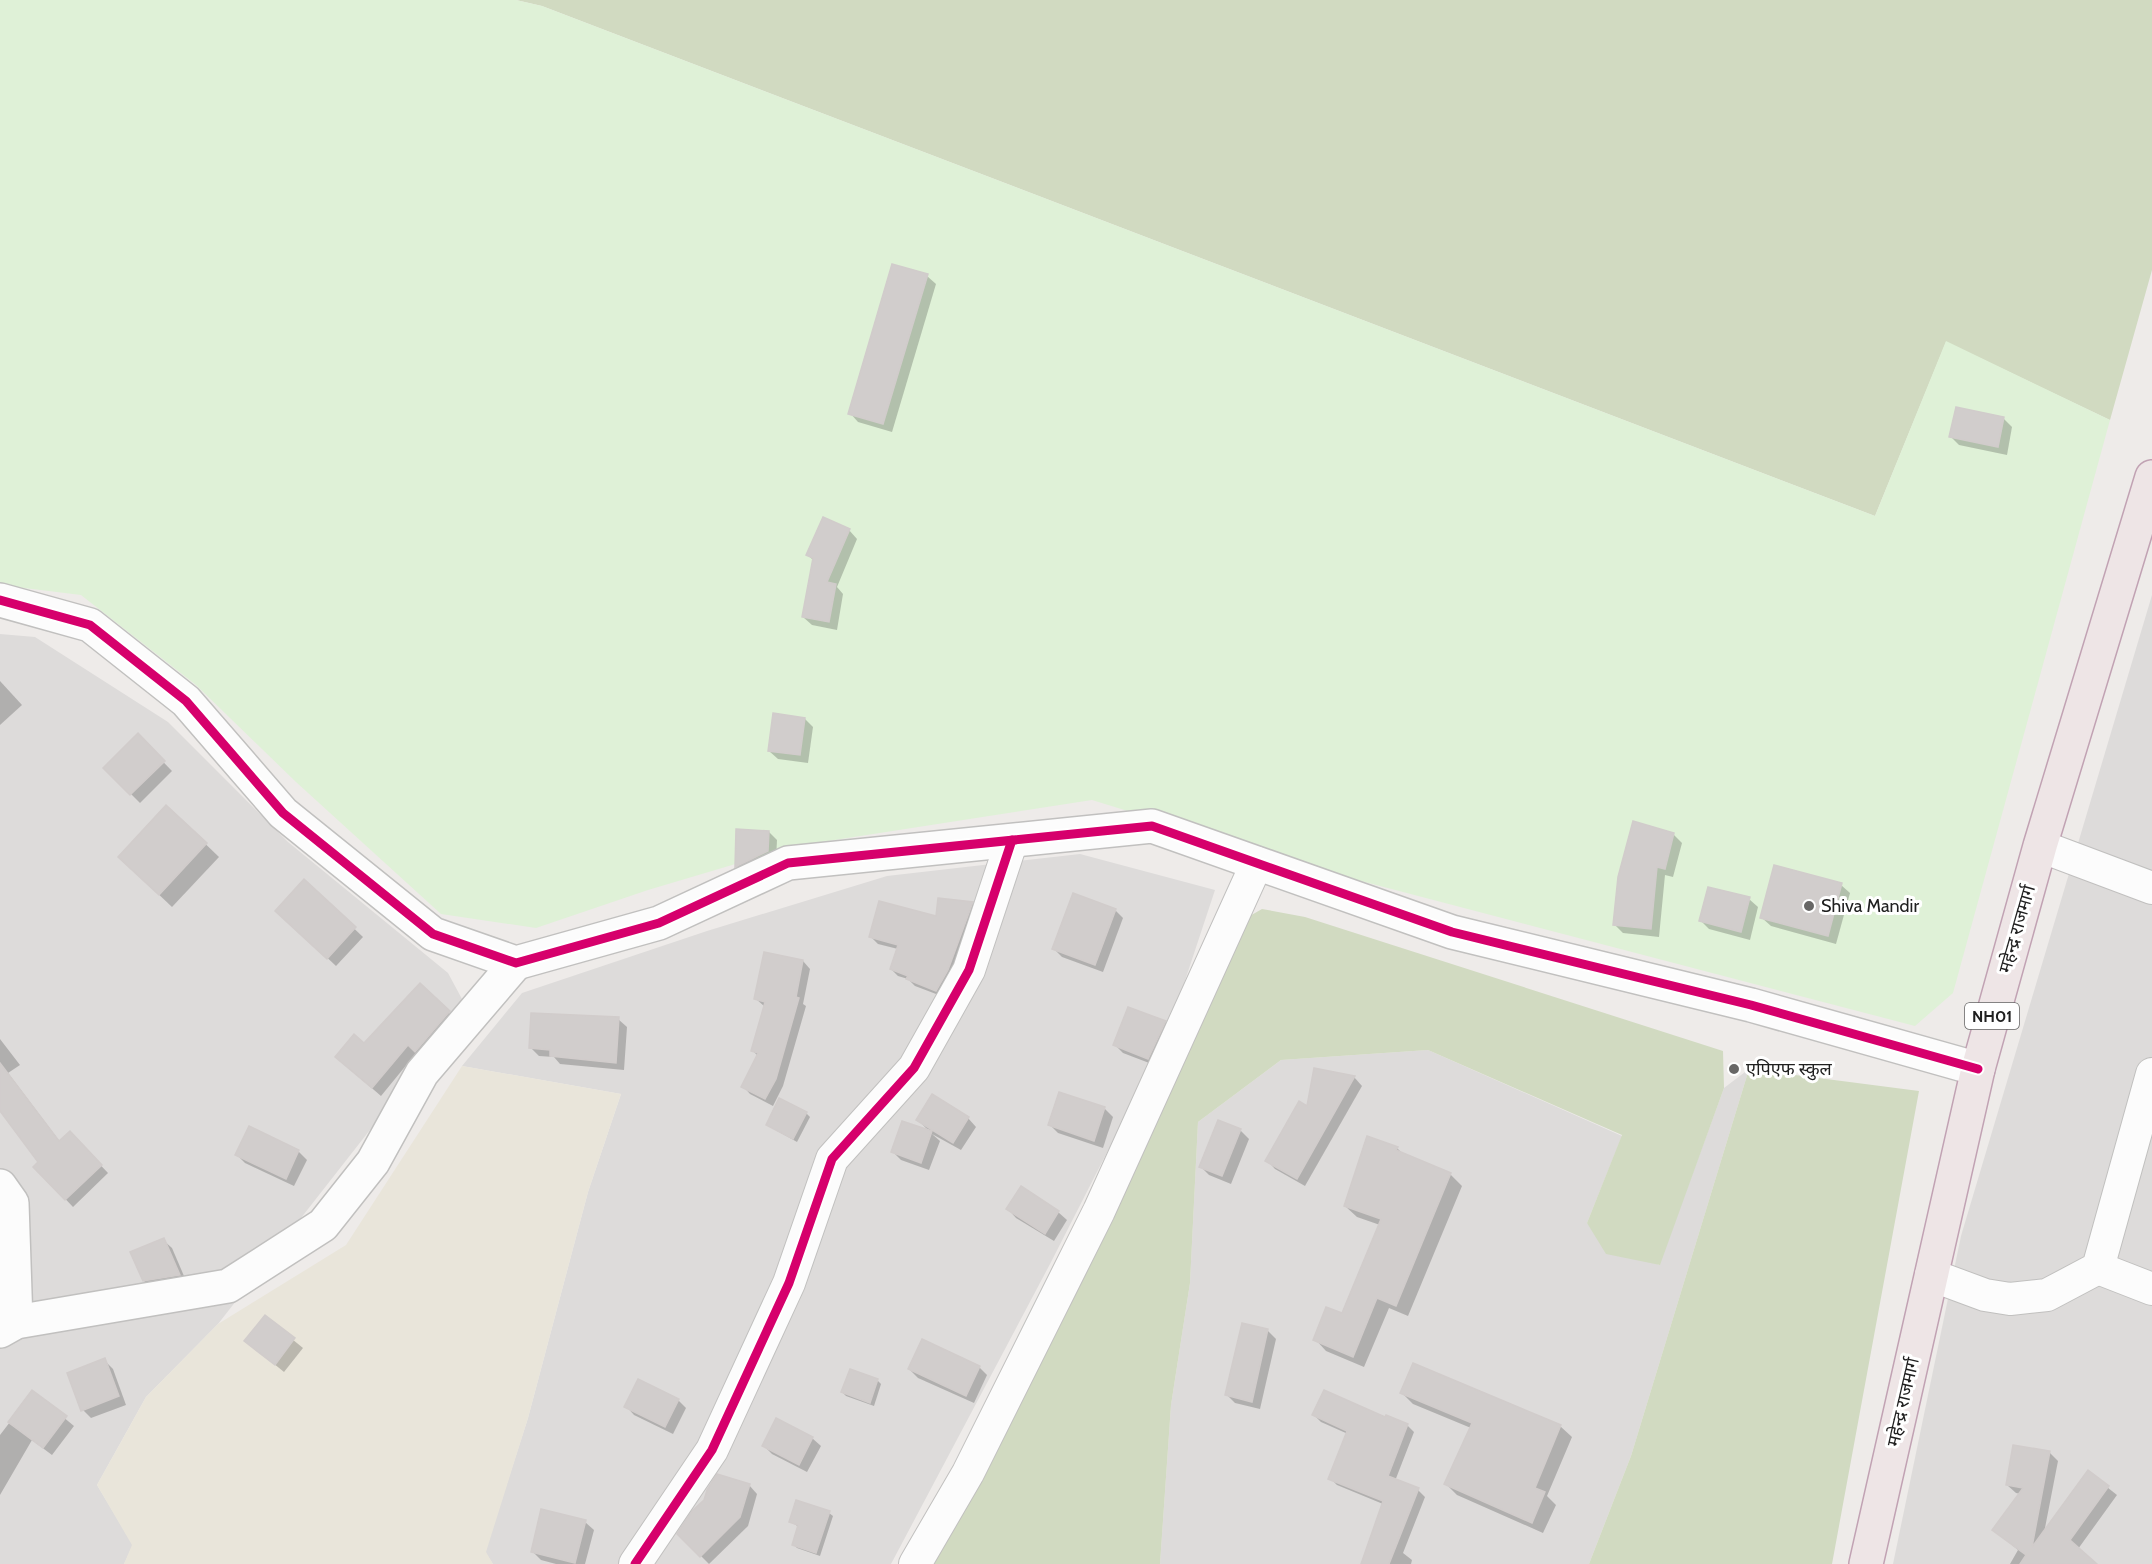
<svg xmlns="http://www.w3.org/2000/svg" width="2152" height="1564" font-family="Cabin,'Noto Sans Devanagari',sans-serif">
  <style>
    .residential { fill: #dddbda }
    .farmland { fill: #e9e5da }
    .forest { fill: #d1dac1 }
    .park { fill: #dff1d7 }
    .shadow { fill: #0003 }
    .building { fill: #d1cdcc; stroke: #d1cccb; stroke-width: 1.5 }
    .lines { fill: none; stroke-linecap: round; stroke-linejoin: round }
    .minor-casing { stroke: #c1c0bf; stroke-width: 34 }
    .tertiary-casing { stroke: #c1c0bf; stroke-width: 36 }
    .trunk-casing { stroke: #c1a2b3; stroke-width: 36 }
    .minor { stroke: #fcfcfc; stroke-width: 32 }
    .tertiary { stroke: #fcfcfc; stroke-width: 33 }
    .trunk { stroke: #eee5e6; stroke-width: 33 }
    .cycleway-casing { stroke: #fff; stroke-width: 13 }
    .cycleway { stroke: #d6006c; stroke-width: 9 }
    .poi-dot { fill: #686766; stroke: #fff; stroke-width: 2 }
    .labels { text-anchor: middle; stroke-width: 6; stroke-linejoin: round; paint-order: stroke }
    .shield { fill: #fff; stroke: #636363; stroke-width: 1.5 }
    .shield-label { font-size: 16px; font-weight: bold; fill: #202020 }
    .poi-label { font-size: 18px; fill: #202020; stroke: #fff; text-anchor: start }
    .street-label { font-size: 18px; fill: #202020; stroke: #fff }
  </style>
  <rect width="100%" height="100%" fill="#eeebe9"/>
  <!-- residential -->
  <g class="residential">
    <path d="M2152,595V1564H1893L1961,1236Z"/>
    <path d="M0,634L35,637L168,722L288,842L448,973L462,999L456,1020L218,1324L146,1397L97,1485L133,1545L124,1564H0Z"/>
    <path d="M1080,854L1215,890L1162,1050L1148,1072L1050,1264L891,1564H493L485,1552L528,1418L588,1192L621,1094L462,1066L522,993L707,931L887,876Z"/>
    <path d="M1428,1050L1622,1136L1587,1223L1659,1265L1724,1088L1749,1069L1631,1456L1589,1564H1160L1171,1405L1190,1283L1198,1122L1281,1060Z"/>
  </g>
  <!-- farmland -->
  <path class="farmland" d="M462,1066L621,1094L588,1192L528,1418L486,1552L493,1564H124L132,1545L97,1485L146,1397L218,1324L346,1245Z"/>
  <!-- forest -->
  <g class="forest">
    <path d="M516,0H2152V270L2110,420L1946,342L1875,516L542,6Z"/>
    <path d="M1262,909L1305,917L1723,1051L1724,1088L1660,1265L1606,1254L1587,1223L1622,1135L1428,1050L1281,1060L1198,1122L1190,1283L1171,1405L1160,1564H926L1241,921Z"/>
    <path d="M1749,1069L1919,1091L1832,1564H1589L1631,1456Z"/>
  </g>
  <!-- park -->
  <path class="park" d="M0,0H516L542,6L1875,516L1946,341L2110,420L1953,993L1915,1026L1319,870L1092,800L796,846L648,890L536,928L441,914L296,782L196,685L81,595L0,585Z"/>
  <!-- shadow -->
  <g class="shadow">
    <path d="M927,276L936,284L892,432L858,422L850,413Z"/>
    <path d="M2004,419L2012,427L2007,455L1959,445L1951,437Z"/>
    <path d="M849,530L857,539L837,587L843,594L837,630L812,625L803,617L814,561L808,555Z"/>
    <path d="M0,681L22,705L0,725Z"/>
    <path d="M805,719L813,727L808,763L778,759L769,751Z"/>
    <path d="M138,736L172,771L140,803L105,768Z"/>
    <path d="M167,807L219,857L172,907L133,870Z"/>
    <path d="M738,831L769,832L777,840L776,860L745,874L737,866Z"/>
    <path d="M1674,835L1682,843L1673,877L1665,875L1659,937L1623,933L1614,924Z"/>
    <path d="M304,881L363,937L336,966L286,919Z"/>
    <path d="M1841,885L1850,893L1836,944L1771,926L1762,918Z"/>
    <path d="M1749,899L1758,907L1750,940L1709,929L1701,921Z"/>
    <path d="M972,903L979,910L944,997L915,986L908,979L898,976L891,969L898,949L878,944L871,937L937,918Z"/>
    <path d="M1115,910L1123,918L1103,972L1062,957L1054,949Z"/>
    <path d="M803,961L810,969L803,1004L806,1006L783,1086L773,1106L750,1094L743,1086L758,1056L753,1051L765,1007L756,999Z"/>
    <path d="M420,985L457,1021L424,1059L417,1052L381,1096L345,1065Z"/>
    <path d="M618,1019L627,1027L624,1070L560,1064L554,1057L539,1056L530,1047Z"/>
    <path d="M1165,1022L1173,1031L1157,1066L1123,1053L1115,1045Z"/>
    <path d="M0,1039L20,1065L8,1073L60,1142L70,1133L108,1173L73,1207L35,1167L40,1162L0,1109Z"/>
    <path d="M1354,1077L1362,1086L1305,1186L1275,1169L1267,1160Z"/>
    <path d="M1060,1094L1105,1109L1113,1117L1103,1148L1058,1133L1050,1125Z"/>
    <path d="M806,1113L810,1117L797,1142L767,1125Z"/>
    <path d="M968,1118L976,1127L961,1150L932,1134L940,1141L929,1170L901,1160L893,1152L930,1132L918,1120Z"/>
    <path d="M1219,1122L1240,1130L1249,1139L1231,1184L1209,1175L1201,1167Z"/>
    <path d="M1397,1148L1404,1155L1450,1174L1462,1186L1408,1316L1389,1308L1364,1367L1326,1351L1315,1339L1343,1315L1380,1225L1357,1217L1345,1206Z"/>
    <path d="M298,1151L307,1160L294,1186L245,1163L237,1155Z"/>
    <path d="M1021,1188L1058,1212L1067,1220L1054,1241L1016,1218L1008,1209Z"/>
    <path d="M163,1240L172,1248L187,1283L153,1289L144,1281Z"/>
    <path d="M265,1317L303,1348L284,1372L246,1341Z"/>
    <path d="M1268,1331L1276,1339L1260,1409L1235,1403L1227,1395Z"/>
    <path d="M104,1360L113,1369L126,1405L91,1418L83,1410Z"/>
    <path d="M979,1367L987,1375L974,1403L918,1378L909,1369Z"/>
    <path d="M851,1371L878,1381L881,1384L874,1406L846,1396L842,1392Z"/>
    <path d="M33,1392L74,1426L52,1455L32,1440L0,1495V1435Z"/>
    <path d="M1402,1393L1560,1426L1572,1437L1547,1496L1556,1505L1543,1533L1457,1495L1446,1484L1471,1428L1413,1404Z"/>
    <path d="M678,1400L686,1408L673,1434L634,1415L626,1406Z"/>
    <path d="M1314,1415L1386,1419L1407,1425L1414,1432L1395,1481L1418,1490L1425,1497L1403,1553L1412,1560L1411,1564H1363L1383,1504L1337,1485L1330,1478L1348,1434L1321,1422Z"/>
    <path d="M812,1438L821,1446L807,1472L772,1454L764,1446Z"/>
    <path d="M2050,1453L2058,1461L2044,1533L2088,1472L2117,1495L2078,1549L2095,1564H2010L2018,1550L1994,1530L2021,1494L2016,1493L2007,1485Z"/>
    <path d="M749,1485L757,1494L748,1526L709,1564L679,1534Z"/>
    <path d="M829,1513L833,1516L820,1556L797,1548L793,1544L799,1527L791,1522Z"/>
    <path d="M585,1522L594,1530L585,1564H556L541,1560L533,1552Z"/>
  </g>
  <!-- building -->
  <g class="building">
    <path d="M892,264L928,274L883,424L848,414Z"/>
    <path d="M1956,407L2004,417L1998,447L1949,437Z"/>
    <path d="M823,517L850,529L827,582L836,584L829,622L802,617L813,558L806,555Z"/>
    <path d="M773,713L805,718L800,755L768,751Z"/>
    <path d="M138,733L165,761L130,795L103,768Z"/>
    <path d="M166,805L207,843L159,895L118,857Z"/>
    <path d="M1633,821L1674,833L1665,869L1657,867L1651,929L1613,925L1618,877Z"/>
    <path d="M736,829L769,831L768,851L735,867Z"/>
    <path d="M1774,865L1842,883L1828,936L1760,918Z"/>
    <path d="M304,879L356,927L327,959L275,911Z"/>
    <path d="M1708,887L1750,897L1741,932L1699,921Z"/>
    <path d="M1073,893L1116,909L1095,965L1052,949Z"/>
    <path d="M938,898L973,902L948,970L936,991L906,979L908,976L890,969L898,945L869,937L879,901L936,916Z"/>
    <path d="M764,952L803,960L796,997L799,998L776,1079L765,1099L741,1087L758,1053L751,1051L765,1002L754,999Z"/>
    <path d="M420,983L450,1011L415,1052L408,1045L372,1088L335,1057L354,1034L364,1043Z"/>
    <path d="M1128,1007L1166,1021L1148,1059L1113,1045Z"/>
    <path d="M531,1013L619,1017L616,1063L550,1056V1050L529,1048Z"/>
    <path d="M0,1063L59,1141L70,1131L102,1165L65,1200L33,1167L38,1162L0,1111Z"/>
    <path d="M1314,1068L1355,1076L1297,1179L1265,1161L1299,1101L1307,1106Z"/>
    <path d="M1059,1092L1105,1107L1094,1141L1048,1125Z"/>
    <path d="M932,1094L969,1117L953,1143L916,1120Z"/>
    <path d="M779,1098L807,1112L793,1139L766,1125Z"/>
    <path d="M1218,1120L1241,1129L1222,1176L1199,1167Z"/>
    <path d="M902,1121L932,1131L921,1163L891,1152Z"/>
    <path d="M249,1126L299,1150L286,1179L235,1155Z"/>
    <path d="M1367,1136L1398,1147L1396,1150L1451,1173L1396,1306L1377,1298L1353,1357L1313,1340L1326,1307L1342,1313L1381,1219L1344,1206Z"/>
    <path d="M1021,1186L1059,1211L1045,1234L1006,1209Z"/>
    <path d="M164,1238L180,1275L143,1281L130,1252Z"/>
    <path d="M265,1315L295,1338L275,1365L244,1341Z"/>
    <path d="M1242,1323L1268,1329L1252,1402L1225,1395Z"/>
    <path d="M922,1339L980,1366L966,1396L908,1369Z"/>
    <path d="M105,1358L119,1396L81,1411L67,1373Z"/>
    <path d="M1413,1363L1561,1425L1535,1488L1545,1492L1532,1523L1444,1484L1472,1423L1400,1393Z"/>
    <path d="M850,1369L878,1379L870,1403L841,1392Z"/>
    <path d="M638,1379L679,1399L665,1427L624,1407Z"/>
    <path d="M32,1390L67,1416L43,1448L8,1422Z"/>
    <path d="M1324,1390L1385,1417L1386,1415L1408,1424L1388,1476L1419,1488L1389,1564H1361L1383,1501L1328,1479L1347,1431L1312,1415Z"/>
    <path d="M776,1418L813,1437L799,1465L762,1446Z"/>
    <path d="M2013,1445L2050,1451L2032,1547L2088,1470L2109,1486L2070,1540L2097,1564H2020L2026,1555L1992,1530L2023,1488L2006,1485Z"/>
    <path d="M717,1474L750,1484L740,1517L700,1557L677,1534L692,1511L704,1500L707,1490Z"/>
    <path d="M796,1500L830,1511L816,1553L792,1545L798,1525L789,1522Z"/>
    <path d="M541,1509L586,1520L575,1563L531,1552Z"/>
  </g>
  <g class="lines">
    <defs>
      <g id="minor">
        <path d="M2040,846L2152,888"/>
        <path d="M2098,1268L2152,1289"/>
        <path d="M1931,1275L1985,1295L2010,1299L2047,1295L2098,1268L2152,1074"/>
        <path d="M635,1564L712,1450L789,1283L832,1159L914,1068L969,970L1012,840"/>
        <path d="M915,1564L968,1473L1099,1211L1257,863"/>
      </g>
      <g id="tertiary">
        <path d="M0,600L90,625L186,701L283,813L433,934L516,963L659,923L788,863L1152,826L1452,932L1751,1005L1978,1069"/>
        <path d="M0,1186L12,1203L16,1322"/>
        <path d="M0,1331L16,1322L228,1286L323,1225L373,1162L422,1073L516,963"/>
      </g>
      <path id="trunk" d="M1866,1564L1978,1069L2040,846L2152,477"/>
    </defs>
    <!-- minor casing -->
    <use href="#minor" class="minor-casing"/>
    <!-- tertiary casing -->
    <use href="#tertiary" class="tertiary-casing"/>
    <!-- trunk casing -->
    <use href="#trunk" class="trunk-casing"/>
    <!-- minor -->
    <use href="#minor" class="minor"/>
    <!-- tertiary -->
    <use href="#tertiary" class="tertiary"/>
    <!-- trunk -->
    <use href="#trunk" class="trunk"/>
    <defs>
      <g id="cycleway">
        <path d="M0,600L90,625L186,701L283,813L433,934L516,963L659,923L788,863L1152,826L1452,932L1751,1005L1978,1069"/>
        <path d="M635,1564L712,1450L789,1283L832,1159L914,1068L969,970L1012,840"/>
      </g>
    </defs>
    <!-- cycleway casing -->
    <use href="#cycleway" class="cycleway-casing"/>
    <!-- cycleway -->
    <use href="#cycleway" class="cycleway"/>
  </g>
  <!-- markers -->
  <g class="poi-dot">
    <circle cx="1809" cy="906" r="6"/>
    <circle cx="1734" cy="1069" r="6"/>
  </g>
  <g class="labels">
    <!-- shield labels -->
    <rect class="shield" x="1965" y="1003" width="54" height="26" rx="4.5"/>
    <g class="shield-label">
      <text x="1992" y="1022">NH01</text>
    </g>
    <!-- poi labels -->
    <g class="poi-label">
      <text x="1821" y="912">Shiva Mandir</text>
      <text x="1746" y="1075">एपिएफ स्कुल</text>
    </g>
    <!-- street labels -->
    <g class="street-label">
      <text transform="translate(2017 929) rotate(-74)" y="6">महेन्द्र राजमार्ग</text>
      <text transform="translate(1903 1402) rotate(-77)" y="6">महेन्द्र राजमार्ग</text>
    </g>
  </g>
</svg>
